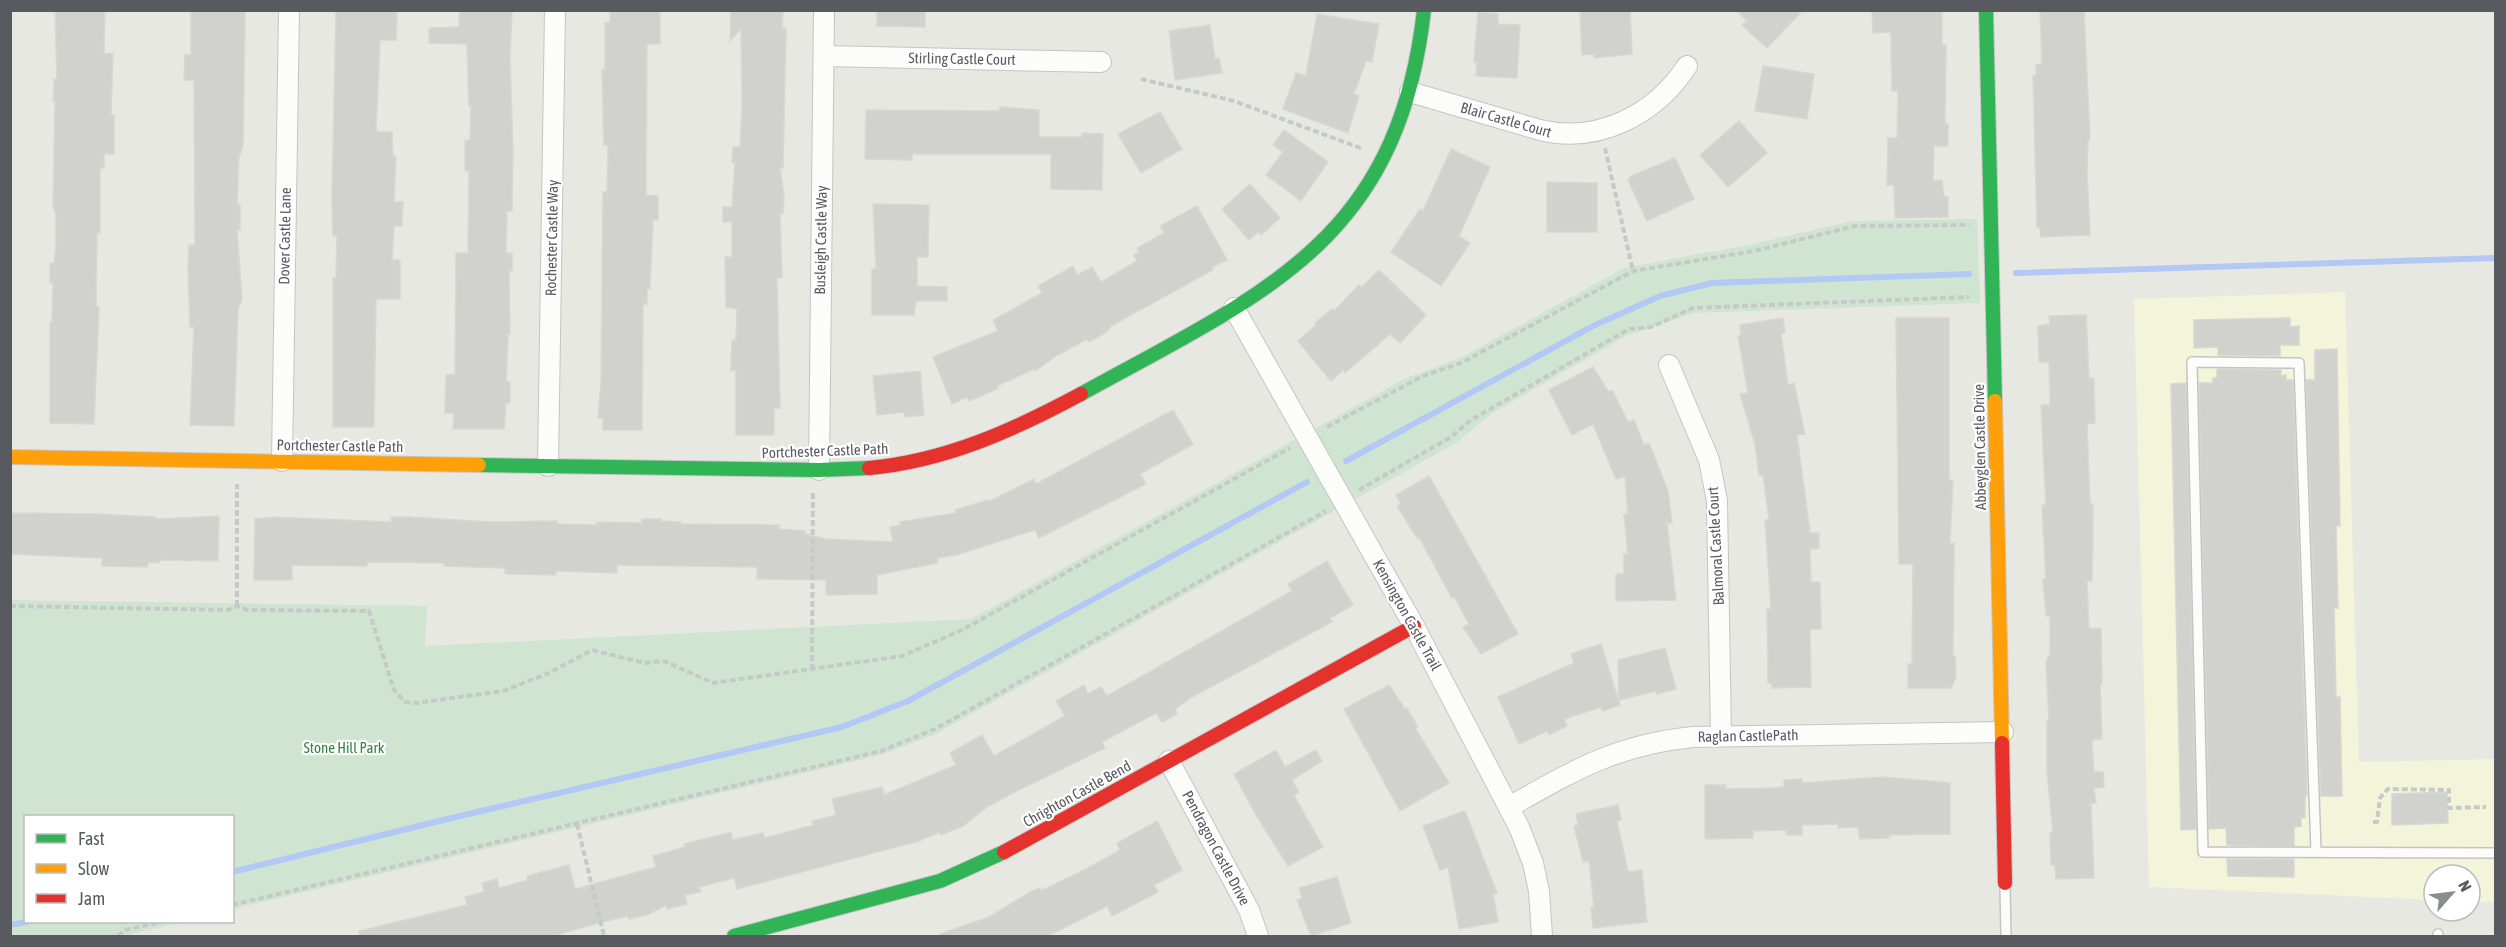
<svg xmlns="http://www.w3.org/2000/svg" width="2506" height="947" font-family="'Asap Condensed',sans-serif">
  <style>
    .commercial { fill: #f3f4d9 }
    .green { fill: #cfe5d2 }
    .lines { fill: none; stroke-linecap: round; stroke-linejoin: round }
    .stream { stroke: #b4c8f6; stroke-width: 6 }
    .building { fill: #d1d1cd; stroke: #d8d8d2; stroke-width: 1.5 }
    .lane-casing { stroke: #c4c4c4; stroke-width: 12 }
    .street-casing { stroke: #c4c4c4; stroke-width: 22 }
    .fast-casing { stroke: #c7c7c7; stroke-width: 16 }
    .slow-casing { stroke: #c7c7c7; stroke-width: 16 }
    .jam-casing { stroke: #c7c7c7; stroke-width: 16 }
    .path { stroke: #c5cac9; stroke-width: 4; stroke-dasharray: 6 3; stroke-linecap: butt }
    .lane { stroke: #fcfcfb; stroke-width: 9 }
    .street { stroke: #fcfcfb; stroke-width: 20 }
    .fast { stroke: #30b455; stroke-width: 14 }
    .slow { stroke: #ff9f0a; stroke-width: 14 }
    .jam { stroke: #e5322d; stroke-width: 14 }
    .labels { text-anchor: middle; stroke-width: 4.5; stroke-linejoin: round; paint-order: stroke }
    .street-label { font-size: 15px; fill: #585a60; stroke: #fff }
    .park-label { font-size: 15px; fill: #35834c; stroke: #fff }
  </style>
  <rect width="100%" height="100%" fill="#e8e8e2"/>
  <!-- commercial -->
  <path class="commercial" d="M2345,292L2359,762L2495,759V902H2470V875H2434V900L2149,887L2134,299Z"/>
  <!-- green -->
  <path class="green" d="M1977,219L1980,303L1694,313L1626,336L1491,414L1456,443L934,735L881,755L233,909L232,816H26V922H182L124,936H11V600L427,606L425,646L971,619L1406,378L1462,357L1624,268L1753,244L1852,221Z"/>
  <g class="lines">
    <!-- stream -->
    <g class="stream">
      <path d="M2016,273L2496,258"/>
      <path d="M1346,461L1593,326L1660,296L1712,283L1969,274"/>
      <path d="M232,872L443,820L842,727L908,701L1307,482"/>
      <path d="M10,925L27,922"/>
    </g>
  </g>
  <!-- building -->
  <g class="building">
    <path d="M55,10H105L104,54L113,53L111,115H114V154H104V168H100V233H97L96,307H99L94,424L50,423V322H52L53,283H50V263H54L56,245V215L53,207L55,102H53L54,79H57Z"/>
    <path d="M191,10H245L243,147L239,156L237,204H240V230H237L242,299L238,309L234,426L190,425L194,327H190L188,267L189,245H195L194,80H184L185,55H191Z"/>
    <path d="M336,10H397L396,40H380L376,132H392L393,156H396L394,202H403L402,226H394L392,260H400V299H376L374,427H333V278H336L337,236H333L332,200Z"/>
    <path d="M460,10H512L510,59L513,151L512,211H507L506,253H512V271H509L510,334H508L506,382H510V403H506L504,429H453L454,413H445L446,375L455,374L456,253H468L469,171H465V140H470L471,106H469L467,44L429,43V28L459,27Z"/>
    <path d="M610,10H660V44H647L646,195L658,196V220H653L650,289L647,288V304H643L642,430H603V418H598L601,382L603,192H607L608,145H604L602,70H605V23L610,22Z"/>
    <path d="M731,10H783L782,28H786L783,168H780L784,195L783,214L780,213L782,278H777L780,408H774V435H736V370L731,371L732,340H736L737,309L726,307L725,257H732V222H723V207H732L735,162H732L733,147H740L742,105L741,29L730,41Z"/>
    <path d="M877,10H925V27L877,26Z"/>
    <path d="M1580,10H1630L1632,54L1594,58V54L1582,55Z"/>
    <path d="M1736,10H1803L1767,48L1742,25L1747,21Z"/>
    <path d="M1872,10H1942V45H1946L1945,124H1948V146H1934L1933,181L1942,180L1944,197H1948V217L1895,218L1894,185H1887L1888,138H1897L1898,91H1892L1891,32L1873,33Z"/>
    <path d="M2040,10H2084L2090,139L2088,140L2087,172L2090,235L2041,237L2040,227H2037L2033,76L2036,75V65L2042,64Z"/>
    <path d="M1478,12L1498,14V24L1520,25L1517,78L1476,76L1477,62H1474Z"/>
    <path d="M1317,14L1379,24L1372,62L1366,61L1354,94L1359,96L1348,133L1283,109L1296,73L1306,76Z"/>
    <path d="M1210,25L1215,59L1219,58L1222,73L1175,80L1169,31Z"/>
    <path d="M1763,66L1814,74L1807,119L1755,111Z"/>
    <path d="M1000,107L1039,110V137H1082V133L1103,134L1102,190L1051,189V154H912V160L865,159L866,110L1000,111Z"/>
    <path d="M1160,112L1182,149L1141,173L1118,134Z"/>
    <path d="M1739,121L1767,153L1728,187L1700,155Z"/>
    <path d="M1284,130L1328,162L1301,201L1266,175L1283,152L1273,145Z"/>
    <path d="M1451,149L1490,167L1459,236L1470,243L1441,286L1391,252L1420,209L1423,211Z"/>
    <path d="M1675,158L1694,199L1647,221L1628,180L1631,176Z"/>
    <path d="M1547,182L1597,183V232H1547Z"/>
    <path d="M1250,184L1280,218L1261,235L1258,232L1249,240L1222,209Z"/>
    <path d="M873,204L929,205L928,257H917V286L947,287V301H916L914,315H872V269H876Z"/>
    <path d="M1197,206L1227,260L1212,267L1213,270L1111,326L1108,331L1089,342L1087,339L1056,356L1035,371L1034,369L997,386L998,388L990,392L969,401L967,397L952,404L933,357L998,331L993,320L1042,293L1038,286L1073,266L1077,275L1092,267L1101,282L1137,261L1134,255L1139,252L1137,248L1164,233L1160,226Z"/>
    <path d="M1379,270L1426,315L1400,343L1390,334L1345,373L1343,370L1331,381L1298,341L1316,325L1315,323L1332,309L1334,311L1359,285L1362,287Z"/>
    <path d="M2086,315L2089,378H2094L2095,423L2087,424L2090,504H2093V517L2092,581H2087L2089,629L2101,628L2102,685H2100L2102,739L2092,740L2094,772H2103L2104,787L2094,788L2096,803H2091L2094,878L2056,879L2055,865H2051L2050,833H2053L2047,773V721H2049L2046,661L2050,654V616H2046L2043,579H2046L2042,505H2046L2041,405H2050L2049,362H2039L2038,326L2050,324L2049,316Z"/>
    <path d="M1783,318L1785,333L1781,334L1788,385L1794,383L1805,434L1797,435L1810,533H1819V548L1810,549L1811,582H1820L1821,629H1810L1811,687L1772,688V683H1768L1767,609H1771L1765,520H1769L1763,475H1759L1755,444L1740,394L1748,393L1738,336L1741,335L1740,325Z"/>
    <path d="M1896,318H1949V480H1953L1950,543H1954L1953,656H1955L1956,677L1951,688H1908V664H1912L1913,564H1899Z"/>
    <path d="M2290,318V327L2299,326V345H2280V356L2218,355V347L2194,348V320Z"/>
    <path d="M2337,349L2340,526H2336L2338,608H2334L2336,697H2340L2342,796H2321L2306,380H2315V350Z"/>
    <path d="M1593,367L1606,388L1609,392L1612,390L1628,422L1634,420L1644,445L1649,443L1668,491L1672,523H1667L1676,600L1616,601V574H1624V554H1628L1624,514H1628L1625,476L1616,479L1593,424L1572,435L1549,390Z"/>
    <path d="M2217,369L2281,370V376L2286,375V380H2293L2307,796H2305V818L2301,817V826L2294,827V846L2227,845L2226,828L2209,829L2199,383H2213V378H2217Z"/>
    <path d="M920,371L924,415L905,417L904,412L877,415L873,376Z"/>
    <path d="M2186,383L2196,829L2181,830L2171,384Z"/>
    <path d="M1173,410L1193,444L1140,474L1146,484L1039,538L1035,530L956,555L937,558L938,563L877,575V594L826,595V580L757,579V567L617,565V573L556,571V575L505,574V568L444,566V563L367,562V566L292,565V580H254L255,519L273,517L391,522V517H409L492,522L557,521V524L597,525V522L642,523V519H661V521L681,522V524L779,525V529L805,531V534L826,539L893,542L890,527L900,525V522L956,513L955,510L988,500V502L1034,479L1036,484Z"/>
    <path d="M1429,476L1518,634L1481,654L1463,627L1469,624L1454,596L1452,598L1419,537L1417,538L1397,506L1401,504L1396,495Z"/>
    <path d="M10,513L97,514L156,517V519L219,516L218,561L159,560V563L148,562V567L102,566V558L10,554Z"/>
    <path d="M1327,561L1353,605L1330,618L1332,622L1192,697L1175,709L1177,714L1162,722L1156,713L1102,742L1105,748L1013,793L987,807L963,826L941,835L940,832L919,841L737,889L734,878L699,887L701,892L685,895L687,904L667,909L666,905L649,914L629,919L628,916L610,920L552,936H359V931L467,905L465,897L484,892L482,883L497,879L499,888L528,880L527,876L569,865L575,889L656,867L653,856L685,847L684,844L731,832L732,840L763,833L764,838L814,825L812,821L836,815L832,799L882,787L884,795L956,765L950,753L982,735L994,756L1065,716L1056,701L1084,685L1088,694L1101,687L1107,696L1292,591L1288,584Z"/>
    <path d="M1601,644L1620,705L1603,711L1601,707L1564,719L1567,726L1549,735L1547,731L1519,744L1498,697L1574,663L1571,654Z"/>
    <path d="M1665,648L1676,689L1657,694L1656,691L1619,700L1618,660Z"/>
    <path d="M1389,685L1405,709L1407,708L1418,727L1415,728L1449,783L1400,811L1344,709Z"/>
    <path d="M1276,750L1285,767L1316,750L1322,761L1292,780L1299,792L1294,795L1323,847L1288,866L1256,815L1234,774Z"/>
    <path d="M1883,777L1950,783V834L1889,835V838L1860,839L1858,827L1838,828V824L1802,825V835H1786V830L1753,831V838L1705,839V785H1726V789L1771,788L1784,787V780L1802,779V783Z"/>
    <path d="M2447,792L2448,823L2392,825V794Z"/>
    <path d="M1618,805L1621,820L1617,821L1628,872L1642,870L1647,922L1593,928L1591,907H1594L1589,861L1583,862L1574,826L1578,825L1576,814Z"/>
    <path d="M1465,811L1497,893L1493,894L1498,922L1459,929L1448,867L1440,870L1423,826Z"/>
    <path d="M1157,821L1182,870L1154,885L1158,892L1112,916L1107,906L1048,936H940V934L989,917L1032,891L1040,888L1041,890L1045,889L1088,868L1120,850L1117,843Z"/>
    <path d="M2227,859H2294V877L2228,876Z"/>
    <path d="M1337,877L1351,923L1311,936L1297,900L1302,898L1299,888Z"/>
  </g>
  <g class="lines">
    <defs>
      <g id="lane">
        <path d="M2316,851L2299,363L2192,362L2203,852L2496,853"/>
        <path d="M2005,885L2006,936"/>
        <path d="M2438,936V934"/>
      </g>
      <g id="street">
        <path d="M824,56L1101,62"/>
        <path d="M1410,92L1540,130C1598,144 1655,115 1687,66"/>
        <path d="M1234,308L1414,626L1519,827L1533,863L1539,891L1542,936"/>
        <path d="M1669,365L1709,460L1717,501L1721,736"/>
        <path d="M282,461L289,10"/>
        <path d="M548,466L555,10"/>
        <path d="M819,470L824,10"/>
        <path d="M1169,761L1249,910L1258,936"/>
        <path d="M1509,807C1575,770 1615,745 1693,737L2003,732"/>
      </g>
      <g id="fast">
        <path d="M1986,10L1995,401"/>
        <path d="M1081,394C1264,293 1398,242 1424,10"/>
        <path d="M479,465L819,470L869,468"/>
        <path d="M734,936L940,881L1004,852"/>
      </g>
      <g id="slow">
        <path d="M1995,401L2002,743"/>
        <path d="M10,457L479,465"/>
      </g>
      <g id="jam">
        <path d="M869,468C946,461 1014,430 1081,394"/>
        <path d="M2002,743L2005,883"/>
        <path d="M1004,852L1414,626"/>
      </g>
    </defs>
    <!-- lane casing -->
    <use href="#lane" class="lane-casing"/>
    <!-- street casing -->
    <use href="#street" class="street-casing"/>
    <!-- fast casing -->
    <use href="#fast" class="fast-casing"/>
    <!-- slow casing -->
    <use href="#slow" class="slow-casing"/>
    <!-- jam casing -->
    <use href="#jam" class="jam-casing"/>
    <!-- path -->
    <g class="path">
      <path d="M1141,79L1234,101L1363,149"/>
      <path d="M1605,148L1633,271"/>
      <path d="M1327,427L1423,376L1463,362L1633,271L1754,251L1855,226L1969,225"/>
      <path d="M1359,490L1451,437L1471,420L1629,329L1651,327L1693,308L1969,297"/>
      <path d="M10,606L228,610L237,606L248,610L369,611L394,690L405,702L417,703L503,691L549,673L592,650L645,663L664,661L713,683L902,656L962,630L1290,448"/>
      <path d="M237,606V484"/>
      <path d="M812,670L813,492"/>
      <path d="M2373,822H2377L2380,798L2388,789L2449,790V808L2486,807"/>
      <path d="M577,824L604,936"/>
      <path d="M232,905L881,751L935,729L1326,511"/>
      <path d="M118,936L125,930L161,922"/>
    </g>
    <!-- lane -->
    <use href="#lane" class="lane"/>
    <!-- street -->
    <use href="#street" class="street"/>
    <!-- fast -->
    <use href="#fast" class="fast"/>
    <!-- slow -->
    <use href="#slow" class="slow"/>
    <!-- jam -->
    <use href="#jam" class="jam"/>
  </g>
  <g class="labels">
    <!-- street labels -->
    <g class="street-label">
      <text transform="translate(962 59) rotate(1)" y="5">Stirling Castle Court</text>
      <text transform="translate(1506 120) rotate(16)" y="5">Blair Castle Court</text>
      <text transform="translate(285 236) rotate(-89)" y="5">Dover Castle Lane</text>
      <text transform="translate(552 238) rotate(-89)" y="5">Rochester Castle Way</text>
      <text transform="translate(821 240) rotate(-89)" y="5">Busleigh Castle Way</text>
      <text transform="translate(340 446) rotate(1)" y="5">Portchester Castle Path</text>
      <text transform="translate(1980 447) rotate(-91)" y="5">Abbeyglen Castle Drive</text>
      <text transform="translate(825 451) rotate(-2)" y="5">Portchester Castle Path</text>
      <text transform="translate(1716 546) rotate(-93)" y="5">Balmoral Castle Court</text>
      <text transform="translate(1407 615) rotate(61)" y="5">Kensington Castle Trail</text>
      <text transform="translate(1748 736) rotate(-1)" y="5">Raglan CastlePath</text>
      <text transform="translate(1077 794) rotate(-29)" y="5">Chrighton Castle Bend</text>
      <text transform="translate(1216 848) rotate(62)" y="5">Pendragon Castle Drive</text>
    </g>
    <!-- park labels -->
    <g class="park-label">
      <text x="344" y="753">Stone Hill Park</text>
    </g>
  </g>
  <!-- border -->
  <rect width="2506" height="947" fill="none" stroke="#585a60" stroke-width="24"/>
  <!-- legend -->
  <rect x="24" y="815" width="210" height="108" fill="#ffffff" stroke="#bcbdbf" stroke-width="1.5"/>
  <rect x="36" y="834" width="30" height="9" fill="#30b455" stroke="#bcbdbf" stroke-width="1.5"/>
  <text x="78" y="845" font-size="18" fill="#585a60">Fast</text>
  <rect x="36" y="864" width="30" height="9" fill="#ff9f0a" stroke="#bcbdbf" stroke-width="1.5"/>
  <text x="78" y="875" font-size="18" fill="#585a60">Slow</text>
  <rect x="36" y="894" width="30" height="9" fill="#e5322d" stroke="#bcbdbf" stroke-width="1.5"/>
  <text x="78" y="905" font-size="18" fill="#585a60">Jam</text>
  <!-- north arrow -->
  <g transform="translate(2452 893) rotate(62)"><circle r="28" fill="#ffffff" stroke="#bcbdbf" stroke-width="1.5"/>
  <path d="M0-4.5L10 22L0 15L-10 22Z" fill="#8a8c8e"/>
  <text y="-9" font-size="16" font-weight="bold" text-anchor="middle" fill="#585a60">N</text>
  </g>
</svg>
